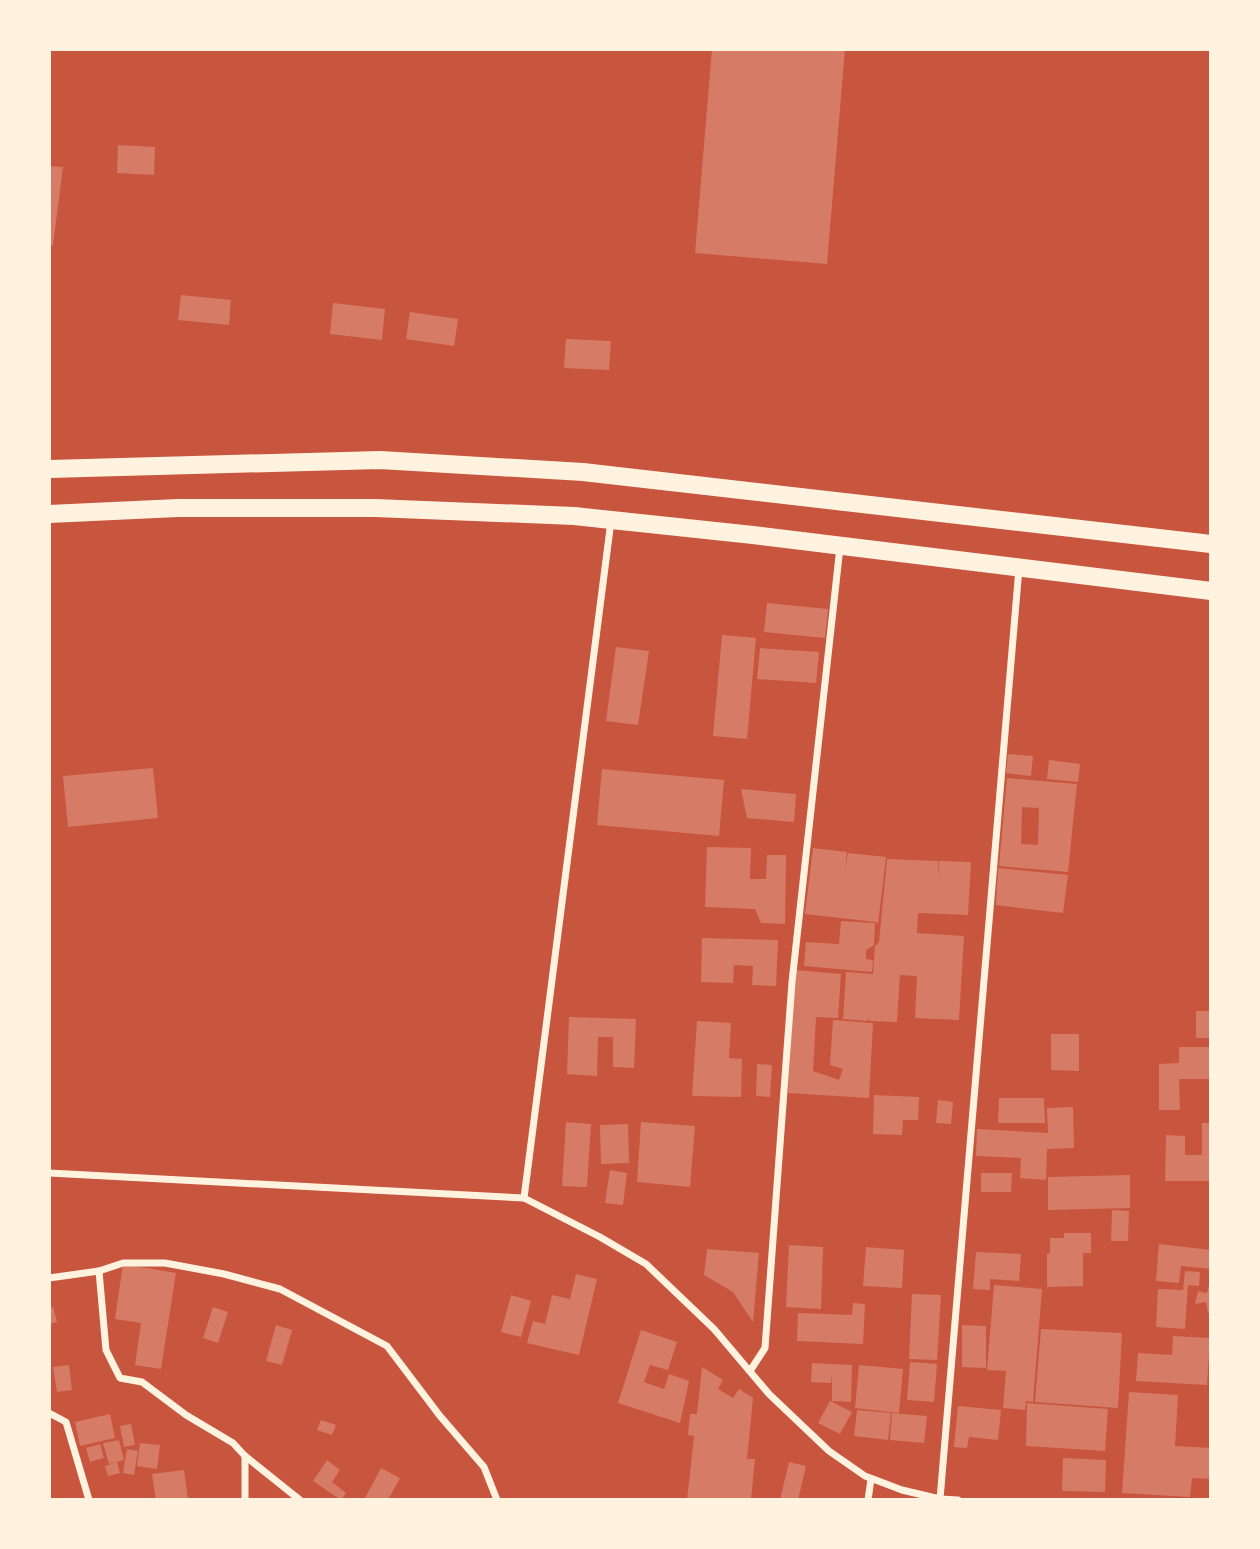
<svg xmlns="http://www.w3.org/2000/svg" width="1260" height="1549" font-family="Inter,sans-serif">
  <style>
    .building { fill: #d67c66; fill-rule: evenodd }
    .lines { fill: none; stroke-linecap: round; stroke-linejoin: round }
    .minor { stroke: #fff3e0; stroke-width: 7 }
    .primary { stroke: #fff3e0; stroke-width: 18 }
  </style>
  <rect width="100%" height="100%" fill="#c8553d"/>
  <!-- building -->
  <g class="building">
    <path d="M712,49H845L827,264L695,253Z"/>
    <path d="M118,145L155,147L154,175L117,173Z"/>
    <path d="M49,166L63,167L53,245H49Z"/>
    <path d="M181,295L231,300L229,325L178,320Z"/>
    <path d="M333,303L385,309L382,340L330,334Z"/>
    <path d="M410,312L458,319L454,346L406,339Z"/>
    <path d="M566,339L611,341L609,370L564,368Z"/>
    <path d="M767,603L828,609L825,638L764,632Z"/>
    <path d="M722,635L756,638L747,739L713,736Z"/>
    <path d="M616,647L649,651L638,725L606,721Z"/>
    <path d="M760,648L819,652L816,683L757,679Z"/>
    <path d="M1008,754L1033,756L1031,776L1006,773Z"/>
    <path d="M1049,760L1080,764L1078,782L1047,779Z"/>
    <path d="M153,768L158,818L68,827L63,776Z"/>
    <path d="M602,769L724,780L719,836L597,825Z"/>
    <path d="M1007,778L1077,784L1068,872L999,866ZM1022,807L1039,808L1038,845L1021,844Z"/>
    <path d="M741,789L796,794L794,822L747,818Z"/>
    <path d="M707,847L751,848L750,879H766L767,855H786L785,924L761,923L755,909L705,907Z"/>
    <path d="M813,848L847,852L845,871L848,853L886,857L878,924L876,922L805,914Z"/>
    <path d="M887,859L938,861V878L939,861L971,862L968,915L918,913L917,933L964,936L959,1020L915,1018L917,976L900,975L897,1022L869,1021V1018L867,1021L843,1019L846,972L873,974L875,946L879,942Z"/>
    <path d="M998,868L1068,875L1063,913L996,905Z"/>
    <path d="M841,921L875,923L874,945L866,950V959L873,960L872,972L804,966L806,942L839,944Z"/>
    <path d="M702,938L778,940L776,986L752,985L753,966L734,965L733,983L701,982Z"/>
    <path d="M795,970L841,974L838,1018L816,1017L813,1071L839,1080L843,1069L830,1065L833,1020L873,1023L869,1098L788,1093Z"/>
    <rect x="1196" y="1011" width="15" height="27"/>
    <path d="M569,1017L636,1019L634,1068L613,1067V1037H598L597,1076L567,1074Z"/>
    <path d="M697,1021L731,1023L729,1058L742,1059L741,1097L692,1096Z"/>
    <path d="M1051,1034H1079V1071L1051,1070Z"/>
    <path d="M1179,1047H1211V1079H1179L1180,1110H1159V1064L1179,1063Z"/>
    <path d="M757,1064L772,1065L770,1097L756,1096Z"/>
    <path d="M874,1095L919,1097L918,1120H903L902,1135L873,1134Z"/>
    <path d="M999,1098H1044L1045,1123H998Z"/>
    <path d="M938,1100L953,1102L951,1124L936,1123Z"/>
    <path d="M1073,1107L1074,1148L1047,1149L1046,1180L1020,1178L1021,1158L976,1156L977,1129L1048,1133L1047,1108Z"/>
    <path d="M566,1122L591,1124L587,1187L562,1186Z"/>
    <path d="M641,1122L695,1126L690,1187L637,1182Z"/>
    <path d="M1202,1123H1211V1181H1165L1166,1135L1185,1136V1155H1202Z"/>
    <path d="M628,1124L629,1163L601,1164L600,1125Z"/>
    <path d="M610,1170L627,1173L623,1205L605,1203Z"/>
    <path d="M981,1173H1012L1011,1192H981Z"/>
    <path d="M1130,1175V1208L1048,1210V1177Z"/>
    <path d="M1112,1210L1129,1211L1128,1241H1111Z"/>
    <path d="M1064,1233H1091V1253H1083V1286L1047,1287V1254L1050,1253V1238H1064Z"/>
    <path d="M1159,1244L1211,1250V1269L1181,1266L1179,1283L1156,1281Z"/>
    <path d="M789,1245L823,1247L821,1309L786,1307Z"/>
    <path d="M866,1247L904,1250L902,1288L863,1286Z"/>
    <path d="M707,1249L759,1253L753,1322L733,1292L704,1275Z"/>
    <path d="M976,1252L1021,1254L1019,1281L990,1279V1290L973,1289Z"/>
    <path d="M123,1264L176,1273L161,1369L135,1365L141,1323L115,1319Z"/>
    <path d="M1185,1271L1200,1272L1199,1286L1188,1285L1185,1329L1156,1327L1158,1289L1183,1290Z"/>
    <path d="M576,1274L597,1279L579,1355L527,1343L533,1321L545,1324L552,1295L570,1299Z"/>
    <path d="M1210,1281H1211V1313H1208L1206,1302L1195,1304L1198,1291L1207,1293Z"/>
    <path d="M994,1285L1042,1289L1033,1402L1026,1401L1025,1410L1003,1408L1006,1371L987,1370Z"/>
    <path d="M912,1294L941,1295L937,1360L909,1359Z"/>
    <path d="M511,1295L531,1301L521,1337L501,1332Z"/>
    <path d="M853,1303L865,1304L863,1344L797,1341L798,1313L852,1315Z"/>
    <path d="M53,1307L57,1322L49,1324V1308Z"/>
    <path d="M213,1307L228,1312L218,1343L203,1338Z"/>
    <path d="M276,1325L292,1330L282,1365L266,1361Z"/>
    <path d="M962,1325L986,1326V1368L962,1367Z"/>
    <path d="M1041,1329L1122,1333L1118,1408L1035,1402Z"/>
    <path d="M641,1330L677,1342L668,1370L650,1365L644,1382L664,1389L669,1374L689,1381L680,1423L618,1403Z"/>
    <path d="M1173,1336L1210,1338L1207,1385L1136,1381L1138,1353L1172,1355Z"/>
    <path d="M910,1362L937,1364L934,1402L907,1400Z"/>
    <path d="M812,1363L852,1365L851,1402L832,1401V1374L831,1383L811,1382Z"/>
    <path d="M69,1365L72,1390L57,1392L53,1367Z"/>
    <path d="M859,1365L903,1369L899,1413L855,1408Z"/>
    <path d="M702,1367L723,1380L718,1389L733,1398L739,1389L753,1398L747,1459H755L751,1500H687L694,1436L688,1435L690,1414H697Z"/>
    <path d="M1129,1392L1178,1395L1175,1446L1211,1448V1479L1192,1478L1190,1497L1122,1493Z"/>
    <path d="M830,1401L852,1412L840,1434L818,1423Z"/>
    <path d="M1027,1403L1108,1409L1105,1451L1026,1446Z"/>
    <path d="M958,1406L1001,1410L998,1440L969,1437L967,1448L954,1447Z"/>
    <path d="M857,1410L891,1413L888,1440L854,1436Z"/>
    <path d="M892,1413L927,1416L924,1443L890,1440Z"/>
    <path d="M110,1414L115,1438L80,1446L75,1422Z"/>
    <path d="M321,1420L336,1425L332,1435L317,1430Z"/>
    <path d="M131,1424L135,1445L124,1447L120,1426Z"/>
    <path d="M119,1440L124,1460L109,1464L103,1443Z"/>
    <path d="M140,1443L160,1445L157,1469L137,1466Z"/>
    <path d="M100,1444L104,1458L90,1462L86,1448Z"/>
    <path d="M127,1449L138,1451L134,1475L123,1473Z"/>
    <path d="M1063,1458L1106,1460L1105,1492L1062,1491Z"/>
    <path d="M327,1460L340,1470L332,1482L346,1493L341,1500L313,1481Z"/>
    <path d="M117,1462L120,1473L108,1476L105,1466Z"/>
    <path d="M789,1462L806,1466L798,1500H780Z"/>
    <path d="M381,1468L400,1478L388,1500H364Z"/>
    <path d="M184,1470L188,1500H156L152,1474Z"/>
  </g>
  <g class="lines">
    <!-- minor -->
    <g class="minor">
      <path d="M49,1173L524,1198L600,1237L646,1264L714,1329L769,1394L829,1451L865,1476L902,1490L940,1499L958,1500"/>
      <path d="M524,1198L611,521"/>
      <path d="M99,1271L106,1350L120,1378L142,1382L186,1415L233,1443L245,1456L300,1500"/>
      <path d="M49,1278L99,1271L123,1263H165L224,1274L280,1289L387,1346L440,1416L484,1467L497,1500"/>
      <path d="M750,1371L765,1348L792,982L840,547"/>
      <path d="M49,1413L66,1422L89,1500"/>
      <path d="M245,1456V1500"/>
      <path d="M940,1499L1019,568"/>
      <path d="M868,1500L871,1479"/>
    </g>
    <!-- primary -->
    <g class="primary">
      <path d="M49,469L380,460L583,472L1211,544"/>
      <path d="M49,514L178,508H375L574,516L753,535L1211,591"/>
    </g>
  </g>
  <!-- border -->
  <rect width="1260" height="1549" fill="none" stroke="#fff3e0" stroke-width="102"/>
</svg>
